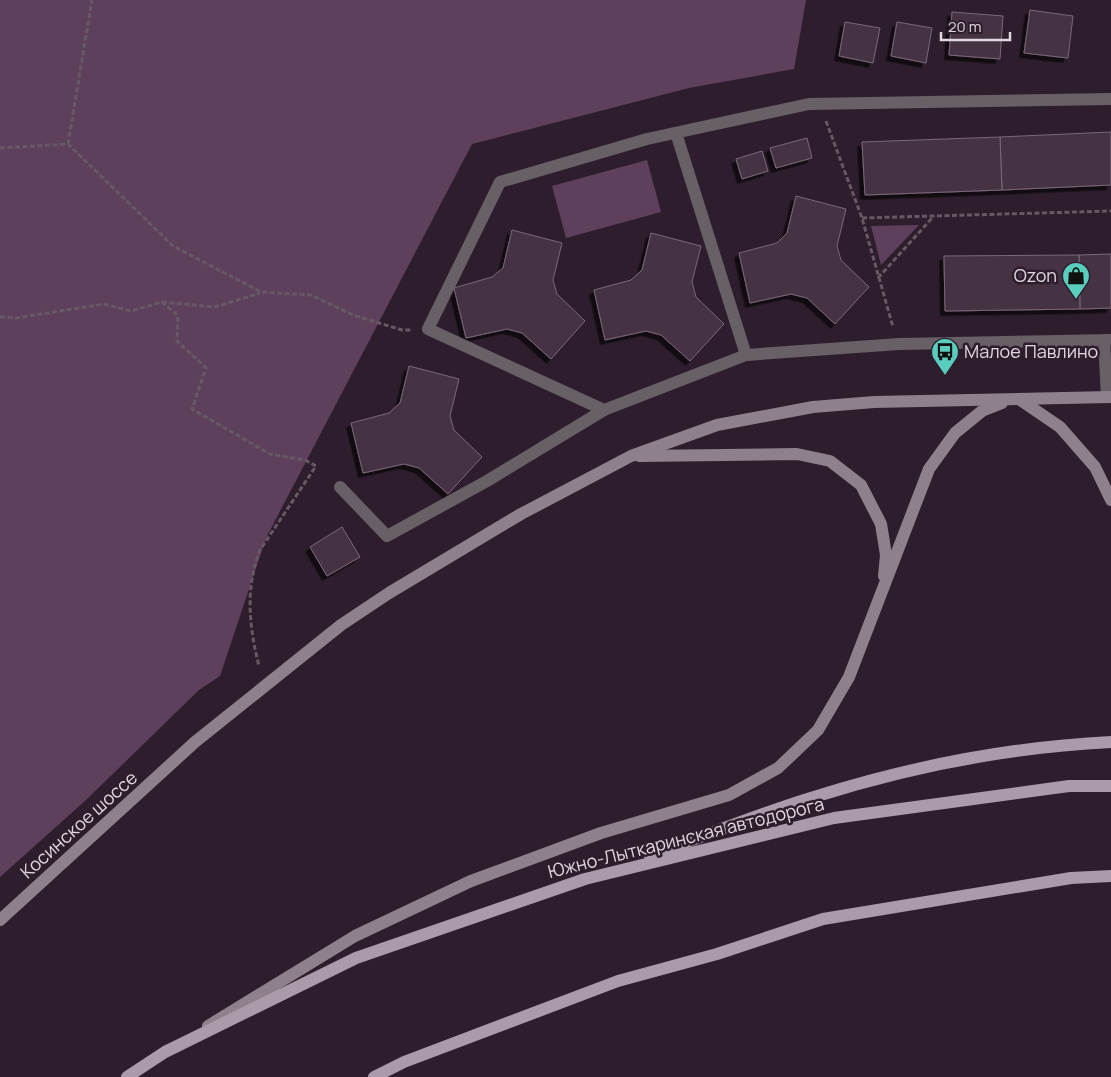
<svg xmlns="http://www.w3.org/2000/svg" width="1111" height="1077" font-family="Manrope,sans-serif">
  <style>
    .green { fill: #5f405c }
    .building { fill: #443342; stroke: #7b6879; filter: url(#shadow) }
    .lines { fill: none; stroke-linecap: round; stroke-linejoin: round }
    .path { stroke: #665865; stroke-width: 3; stroke-dasharray: 5 2.5; stroke-linecap: butt }
    .service { stroke: #685f67; stroke-width: 12 }
    .minor { stroke: #685f67; stroke-width: 12 }
    .secondary { stroke: #8e808c; stroke-width: 12 }
    .primary { stroke: #ab9aa9; stroke-width: 12 }
    .labels { text-anchor: middle; stroke-width: 5; stroke-linejoin: round; paint-order: stroke }
    .poi-label { font-size: 18px; fill: #e1d7e0; stroke: #2e1e2d; text-anchor: end }
    .street-label { font-size: 18px; fill: #e1d7e0; stroke: #2e1e2d }
  </style>
  <defs>
    <filter id="shadow"><feDropShadow dx="-4.5" dy="4.5" stdDeviation="0" flood-color="#0009"/></filter>
  </defs>
  <rect width="100%" height="100%" fill="#2e1e2d"/>
  <!-- green -->
  <g class="green">
    <path d="M0,0H806L794,69L689,88L472,144L266,538L220,676L199,690L86,800L0,877Z"/>
    <path d="M647,160L661,212L566,238L552,186Z"/>
    <path d="M919,225L881,265L871,226Z"/>
  </g>
  <!-- building -->
  <g class="building">
    <path d="M1030,10L1073,16L1068,58L1024,53Z"/>
    <path d="M952,12L1003,16L1000,59L949,55Z"/>
    <path d="M845,22L880,28L873,63L839,56Z"/>
    <path d="M897,22L932,28L926,63L891,56Z"/>
    <path d="M1111,132V185L1002,190L1000,137Z"/>
    <path d="M1000,137L1002,190L865,195L862,142Z"/>
    <path d="M807,138L812,158L776,168L770,148Z"/>
    <path d="M762,151L768,171L742,179L736,159Z"/>
    <path d="M796,196L846,209L837,246L841,260L869,287L835,324L807,298L791,294L750,303L739,253L777,243L787,233Z"/>
    <path d="M512,230L562,243L553,280L557,294L585,321L551,359L522,333L507,329L466,338L454,288L492,277L503,268Z"/>
    <path d="M651,233L701,246L692,282L696,297L724,324L690,361L661,335L646,331L605,340L594,290L631,280L642,270Z"/>
    <path d="M1111,254V308L1080,309L1079,255Z"/>
    <path d="M1079,255L1080,309L945,311L944,256Z"/>
    <path d="M409,366L459,379L450,416L454,430L482,457L448,494L419,468L404,464L363,473L351,423L389,413L400,403Z"/>
    <path d="M342,527L360,557L327,576L310,547Z"/>
  </g>
  <g class="lines">
    <!-- path -->
    <g class="path">
      <path d="M826,121L862,218L893,327"/>
      <path d="M68,144L92,0"/>
      <path d="M0,148L68,144L173,246L261,292L311,295L353,315L402,330H412"/>
      <path d="M862,218L1111,211"/>
      <path d="M878,278L933,217"/>
      <path d="M162,302L215,307L260,293"/>
      <path d="M0,317L16,318L104,304L131,311L162,302L178,316L177,341L206,368L192,409L270,454L305,460L316,466L260,550C245,588 249,627 259,666"/>
    </g>
    <!-- service -->
    <path class="service" d="M340,487L387,536L487,481L604,410"/>
    <!-- minor -->
    <g class="minor">
      <path d="M1111,99L809,104L647,139L500,182L428,329L604,410L746,355L899,344L1111,340"/>
      <path d="M676,133L746,355"/>
      <path d="M1104,340L1107,397"/>
    </g>
    <!-- secondary -->
    <g class="secondary">
      <path d="M1019,399L1060,427L1095,467L1111,500"/>
      <path d="M639,456L797,454L830,461L861,485L881,524L886,555L884,576"/>
      <path d="M0,920L195,742L341,625L389,593L521,514L631,456L717,425L813,407L874,402L1111,397"/>
      <path d="M208,1026L355,936L471,881L601,833L729,795L778,768L818,730L849,677L929,469L955,433L982,411L1002,403"/>
    </g>
    <!-- primary -->
    <g class="primary">
      <path d="M650,856C704,836 758,814 814,797C909,767 1011,747 1111,742"/>
      <path d="M127,1077L165,1052L356,958L585,879L834,818L1069,786H1111"/>
      <path d="M374,1077L404,1062L618,981L717,954L823,919L1071,878L1111,876"/>
    </g>
  </g>
  <!-- icons -->
  <defs>
    <symbol id="shop-pin" viewBox="-11 -11 22 30"><path d="M0 17L-7.5 6A9.5 9.5 0 1 1 7.5 6Z" fill="#59cebe" stroke="#2e1e2d"/><path d="M-5-2.5h2.3a2.7 3.5 0 0 1 5.4 0H5L5.5 6h-11ZM-1.5-2.5h3a1.5 2.3 0 0 0-3 0Z" fill="#111"/></symbol>
    <symbol id="bus-pin" viewBox="-11 -11 22 30"><path d="M0 17L-7.5 6A9.5 9.5 0 1 1 7.5 6Z" fill="#59cebe" stroke="#2e1e2d"/><path d="M-5-6H5V4H4V6H2V4H-2V6H-4V4H-5ZM-3.5-4V0h7V-4ZM-3.5 1.2v1.5H-2V1.2ZM2 1.2v1.5H3.5V1.2Z" fill="#111"/></symbol>
  </defs>
  <g fill-rule="evenodd">
    <use href="#shop-pin" x="1060" y="260" width="32" height="43"/>
    <use href="#bus-pin" x="929" y="336" width="32" height="43"/>
  </g>
  <g class="labels">
    <!-- poi labels -->
    <g class="poi-label">
      <text x="1057" y="282">Ozon</text>
      <text x="964" y="358" text-anchor="start">Малое Павлино</text>
    </g>
    <!-- street labels -->
    <g class="street-label">
      <text transform="translate(79 825) rotate(-42)" y="6">Косинское шоссе</text>
      <text transform="translate(686 838) rotate(-14)" y="6">Южно-Лыткаринская автодорога</text>
    </g>
  </g>
  <!-- scale -->
  <path d="M941 32v8h69v-8" fill="none" stroke="#e1d7e0" stroke-width="2.5"/>
  <text x="948" y="32" font-size="15" fill="#e1d7e0" stroke="#2e1e2d" stroke-width="4" paint-order="stroke">20 m</text>
</svg>
